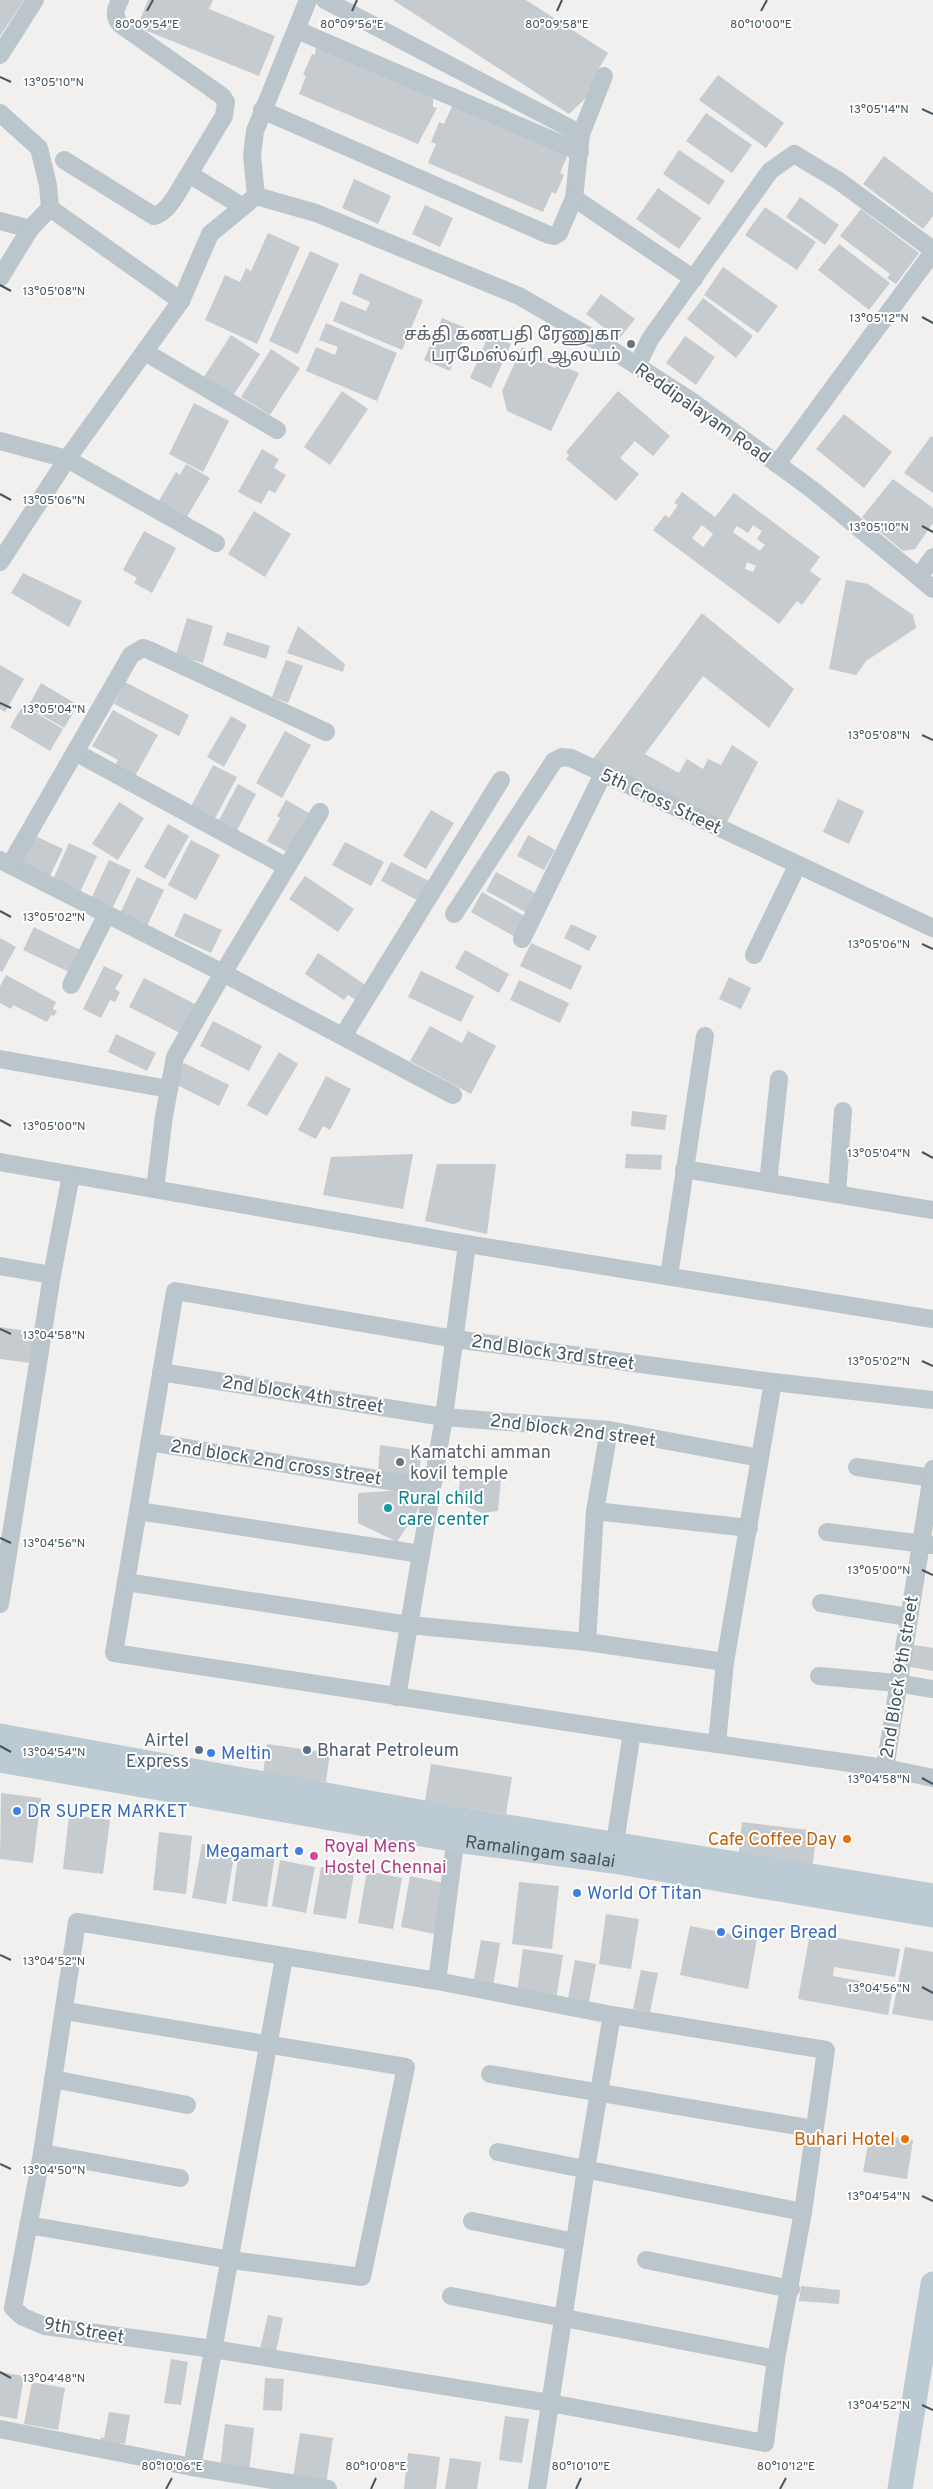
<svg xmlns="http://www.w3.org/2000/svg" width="933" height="2489" font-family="Overpass,'Noto Sans Tamil',sans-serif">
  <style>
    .building { fill: #c6cbcf; fill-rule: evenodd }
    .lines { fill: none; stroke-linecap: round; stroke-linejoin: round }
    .street { stroke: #bac5cc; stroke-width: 18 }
    .secondary { stroke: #bccad3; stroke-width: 25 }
    .ticks { fill: none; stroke: #47555d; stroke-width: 2 }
    .worship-dot { fill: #6b7280; stroke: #fff; stroke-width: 2 }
    .culture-dot { fill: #0f9aa8; stroke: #fff; stroke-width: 2 }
    .service-dot { fill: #5c6f8a; stroke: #fff; stroke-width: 2 }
    .shop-dot { fill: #3f7fe0; stroke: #fff; stroke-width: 2 }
    .food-dot { fill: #e8710a; stroke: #fff; stroke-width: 2 }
    .hotel-dot { fill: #d1479c; stroke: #fff; stroke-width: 2 }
    .labels { text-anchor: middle; stroke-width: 4; stroke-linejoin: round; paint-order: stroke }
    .worship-label { font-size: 18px; fill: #5b616d; stroke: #fff; text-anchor: end }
    .street-label { font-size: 18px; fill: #47555d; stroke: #fff }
    .culture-label { font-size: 18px; fill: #0d838f; stroke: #fff; text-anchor: start }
    .service-label { font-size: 18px; fill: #4e5e75; stroke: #fff; text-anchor: end }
    .shop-label { font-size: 18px; fill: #366cbe; stroke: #fff; text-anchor: start }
    .food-label { font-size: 18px; fill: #c56008; stroke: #fff; text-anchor: end }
    .hotel-label { font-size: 18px; fill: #b23c85; stroke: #fff; text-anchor: start }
    .ticks-label { font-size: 12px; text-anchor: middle; fill: #47555d; stroke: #fff; stroke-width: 4; stroke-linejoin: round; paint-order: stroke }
  </style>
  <rect width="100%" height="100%" fill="#f2efef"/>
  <!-- building -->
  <g class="building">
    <path d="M0,0H24L0,36Z"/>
    <path d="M148,0H213L209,9L275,36L259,76L137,27Z"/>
    <path d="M393,0H526L608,53L596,73L588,96L569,114Z"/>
    <path d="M316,47L433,98V107L437,108L418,144L299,94L306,76L303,75L312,54L315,55Z"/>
    <path d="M718,75L784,123L766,148L699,100Z"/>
    <path d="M453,104L568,154L560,173L564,175L556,194L552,192L543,212L428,163L436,144L431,142L439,122L444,124Z"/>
    <path d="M706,113L752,145L732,173L686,141Z"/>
    <path d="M679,150L725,181L709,205L663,174Z"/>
    <path d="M884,156L933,193V216L923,229L863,184Z"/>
    <path d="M354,179L391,196L378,224L342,208Z"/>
    <path d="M658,188L701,218L679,249L636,219Z"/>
    <path d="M800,197L839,225L825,245L786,217Z"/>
    <path d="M425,205L453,218L440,247L412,234Z"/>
    <path d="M765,207L816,242L797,270L745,235Z"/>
    <path d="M861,209L919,253L896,284L887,278L890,274L840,236Z"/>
    <path d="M268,233L300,247L257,344L205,320L225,275L240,282L246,268L251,271Z"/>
    <path d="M839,244L890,283L869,310L818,270Z"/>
    <path d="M310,251L339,264L298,354L269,341Z"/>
    <path d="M723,267L778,306L758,333L704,295Z"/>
    <path d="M360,273L423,300L402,350L333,321L341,301L366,311L370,302L352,294Z"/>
    <path d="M601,294L635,319L619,339L586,314Z"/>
    <path d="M703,298L753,336L736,358L687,319Z"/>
    <path d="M442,318L468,329L450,371L424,360Z"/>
    <path d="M326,323L397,353L377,401L306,371L316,347L335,355L338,347L319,340Z"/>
    <path d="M489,334L511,344L491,388L470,378Z"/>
    <path d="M231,335L260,354L229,402L200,383Z"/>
    <path d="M685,336L715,357L696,385L666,363Z"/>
    <path d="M522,347L545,358L543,362L555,368L558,364L579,373L551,431L507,411L502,391Z"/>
    <path d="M271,349L300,368L270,415L241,397Z"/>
    <path d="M342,391L368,409L330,465L304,447Z"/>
    <path d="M618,391L670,436L653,456L635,441L620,458L639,474L616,501L566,459L569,455L566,452Z"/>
    <path d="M194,403L229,421L203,472L169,454Z"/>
    <path d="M844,414L892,452L864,488L816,449Z"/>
    <path d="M931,436L933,438V493L904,473Z"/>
    <path d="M262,449L279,459L274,468L286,475L275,493L269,490L261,504L238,492Z"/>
    <path d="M186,464L210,478L185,520L157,504L176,472L180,475Z"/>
    <path d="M893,479L933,508V523L915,549L903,551L862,517Z"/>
    <path d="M682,492L715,517L734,493L820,557L810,571L821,579L802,605L797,601L779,624L653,530L665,515L669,518L678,505L674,503ZM702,525L713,534L703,547L692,538ZM753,525L762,531L757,539L765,545L760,551L733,532L737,526L748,533ZM747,562L756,566L753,572L745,569Z"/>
    <path d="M254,511L291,534L265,577L228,554Z"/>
    <path d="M144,531L176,548L152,593L134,583L137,578L123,570Z"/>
    <path d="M23,573L82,601L69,627L11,593Z"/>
    <path d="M846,580L868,584L913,615L916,628L866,661L856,675L829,669Z"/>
    <path d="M702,613L794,689L769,728L703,676L645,754L679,773L687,759L703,769L708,759L721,765L732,745L758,762L725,826L593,759Z"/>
    <path d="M187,618L213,626L203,663L176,655Z"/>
    <path d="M298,626L345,664L343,672L287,653Z"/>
    <path d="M227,632L270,646L266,659L223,645Z"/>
    <path d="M286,660L303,666L288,703L272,697Z"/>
    <path d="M0,665L24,679L5,712L0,709Z"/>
    <path d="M125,682L189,715L179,736L114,704Z"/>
    <path d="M41,683L78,705L64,728L28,707Z"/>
    <path d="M23,705L63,729L50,751L10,727Z"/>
    <path d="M113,710L158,735L134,778L114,767L118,760L92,746Z"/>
    <path d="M231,716L247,725L224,767L207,757Z"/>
    <path d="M285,731L311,745L282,798L256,783Z"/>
    <path d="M213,765L237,777L213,822L189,810Z"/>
    <path d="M238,784L256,794L235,834L217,824Z"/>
    <path d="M838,799L864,811L849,844L823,832Z"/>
    <path d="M286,800L309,813L287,852L267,841L280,818L277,816Z"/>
    <path d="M119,802L144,818L118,860L92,844Z"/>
    <path d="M431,810L454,823L426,869L403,856Z"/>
    <path d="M168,824L189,836L165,879L144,867Z"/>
    <path d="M31,834L63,849L49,878L17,863Z"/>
    <path d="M528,835L555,850L544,870L517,856Z"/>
    <path d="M191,840L220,855L196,900L168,885Z"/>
    <path d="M345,842L384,862L371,886L332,865Z"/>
    <path d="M69,843L97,856L79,894L52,882Z"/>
    <path d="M109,860L131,870L112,909L91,899Z"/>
    <path d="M391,862L431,882L421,902L381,881Z"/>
    <path d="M496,872L539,895L529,914L486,891Z"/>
    <path d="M305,876L354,909L338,932L289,899Z"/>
    <path d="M137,877L164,890L146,928L119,916Z"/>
    <path d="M482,892L530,919L519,939L471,912Z"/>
    <path d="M184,913L222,930L211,953L174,936Z"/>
    <path d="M571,924L597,936L589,951L564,938Z"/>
    <path d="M34,927L80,950L69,972L23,950Z"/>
    <path d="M0,938L16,947L2,972L0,971Z"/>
    <path d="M531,943L582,966L571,990L520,966Z"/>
    <path d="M465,950L509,974L499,993L455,968Z"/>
    <path d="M318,953L367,986L357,1001L348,995L344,1000L305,974Z"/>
    <path d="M104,966L123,975L115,989L120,992L115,1002L110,1000L101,1018L83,1009Z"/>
    <path d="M421,971L474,996L461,1022L408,997Z"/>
    <path d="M6,975L56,1002L53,1009L57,1011L54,1016L51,1015L47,1022L13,1005L11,1009L0,1003V986Z"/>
    <path d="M729,977L751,988L741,1009L719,999Z"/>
    <path d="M144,978L197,1005L182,1034L129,1007Z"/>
    <path d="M519,980L569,1003L560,1023L510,1000Z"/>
    <path d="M213,1021L262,1046L249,1071L200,1046Z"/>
    <path d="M430,1026L462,1043L468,1031L496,1046L471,1094L410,1061Z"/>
    <path d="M116,1034L156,1053L147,1071L108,1052Z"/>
    <path d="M279,1052L298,1064L267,1116L247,1105Z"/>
    <path d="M184,1063L229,1085L219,1106L173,1083Z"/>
    <path d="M326,1076L351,1089L330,1130L323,1126L316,1139L298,1130Z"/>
    <path d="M632,1111L667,1115L665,1130L631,1126Z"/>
    <path d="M413,1154L403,1209L323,1195L331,1157Z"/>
    <path d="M626,1154L662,1155L661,1170L625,1168Z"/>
    <path d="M437,1164H496L487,1234L425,1221Z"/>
    <path d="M0,1327L34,1332L30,1363L0,1359Z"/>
    <path d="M380,1445L422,1451L418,1479L378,1473Z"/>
    <path d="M463,1466L501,1478L498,1511L482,1513L456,1502Z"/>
    <path d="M432,1488L397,1542L358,1523V1493Z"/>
    <path d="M908,1644L933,1648V1671L905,1666Z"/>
    <path d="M267,1744L330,1753L326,1782L263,1774Z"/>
    <path d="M431,1764L512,1777L506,1814L425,1801Z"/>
    <path d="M1,1793L41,1798L33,1863L0,1859Z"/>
    <path d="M69,1815L110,1820L103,1874L63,1869Z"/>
    <path d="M742,1822L817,1831L812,1870L738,1861Z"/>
    <path d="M159,1832L192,1836L186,1894L153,1890Z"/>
    <path d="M202,1844L235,1850L226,1904L192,1898Z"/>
    <path d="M239,1850L275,1855L267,1907L232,1901Z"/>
    <path d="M280,1860L315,1867L306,1913L272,1906Z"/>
    <path d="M321,1867L354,1873L346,1919L313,1914Z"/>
    <path d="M367,1871L402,1878L393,1929L358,1923Z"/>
    <path d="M410,1876L444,1883L434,1934L401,1927Z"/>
    <path d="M519,1882L559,1886L552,1949L512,1944Z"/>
    <path d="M606,1914L639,1919L631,1969L599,1964Z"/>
    <path d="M690,1926L757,1939L748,1989L680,1975Z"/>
    <path d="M810,1933L900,1949L895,1977L834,1967L833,1976L893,1987L888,2015L798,1999Z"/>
    <path d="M481,1940L500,1943L493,1987L473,1984Z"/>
    <path d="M905,1947L933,1952V2021L892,2014Z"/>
    <path d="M523,1949L563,1955L556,2000L517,1994Z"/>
    <path d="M575,1960L596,1964L588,2007L567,2004Z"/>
    <path d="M641,1970L658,1973L650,2012L633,2009Z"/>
    <path d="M870,2133L913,2140L907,2179L863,2172Z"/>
    <path d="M801,2286L840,2290L839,2304L799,2301Z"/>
    <path d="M268,2315L283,2318L276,2352L260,2349Z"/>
    <path d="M171,2359L188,2362L181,2405L164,2403Z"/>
    <path d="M0,2372L24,2376L17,2419L0,2416Z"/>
    <path d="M265,2378L284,2379L282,2411L263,2410Z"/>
    <path d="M32,2382L65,2388L58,2430L24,2424Z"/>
    <path d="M109,2412L130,2415L125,2444L120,2443L118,2451L99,2447L101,2437L104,2438Z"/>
    <path d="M505,2416L529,2419L522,2463L499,2460Z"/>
    <path d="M225,2424L254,2428L249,2473L220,2469Z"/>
    <path d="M300,2433L333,2438L326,2484L293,2478Z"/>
    <path d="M408,2453L440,2457L436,2489H404Z"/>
    <path d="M450,2458L481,2462L477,2489H445Z"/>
  </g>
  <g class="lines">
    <!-- street -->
    <g class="street">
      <path d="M120,0C115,9 113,17 121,25L222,96L226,102L224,116L189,174L243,207"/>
      <path d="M325,0L581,134L574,198L694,279"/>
      <path d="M297,30L580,152"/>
      <path d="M0,55L35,0"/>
      <path d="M262,110L549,235L554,236L559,233L574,198"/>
      <path d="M0,113L39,148L48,185L50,208"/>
      <path d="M581,134L604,76"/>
      <path d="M64,160L154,216C170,212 180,187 189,174"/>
      <path d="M256,196L316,213L519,296L609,348L690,400L814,491L933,589"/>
      <path d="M256,196L252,155L255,131L308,0"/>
      <path d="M0,221L30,229L50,208L181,301"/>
      <path d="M0,278L30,229"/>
      <path d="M145,352L277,430"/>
      <path d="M637,366L650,339L770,171L794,154L839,181L933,250"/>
      <path d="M0,441L67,459L216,543"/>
      <path d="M777,464L933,252"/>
      <path d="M0,562L67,459L181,301L210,234L256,196"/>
      <path d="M919,577L933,557"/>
      <path d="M75,752L287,867L223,973L175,1057L164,1116L155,1189"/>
      <path d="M0,860L223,973L453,1095"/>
      <path d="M10,865L131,655L143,648L151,651L326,732"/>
      <path d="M287,867L320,812"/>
      <path d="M454,914L554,761L562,757L571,758L933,928"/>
      <path d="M522,939L603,774"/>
      <path d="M754,955L797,866"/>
      <path d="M71,985L107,914"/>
      <path d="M343,1036L501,780"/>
      <path d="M0,1059L169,1089"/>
      <path d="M0,1162L467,1244L933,1319"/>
      <path d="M684,1169L933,1210"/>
      <path d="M768,1183L779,1079"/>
      <path d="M837,1194L843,1111"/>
      <path d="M0,1266L52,1275"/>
      <path d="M669,1276L705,1036"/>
      <path d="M161,1372L444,1417L609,1430L760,1458"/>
      <path d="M933,1400L773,1382L455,1339L175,1291L114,1653L632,1732L885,1768L933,1778"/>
      <path d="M150,1442L432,1488"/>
      <path d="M857,1467L933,1478"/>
      <path d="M138,1511L421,1554"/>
      <path d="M595,1511L749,1528"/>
      <path d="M827,1532L933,1545"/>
      <path d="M126,1582L409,1625L587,1642L725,1662"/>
      <path d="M821,1603L908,1617"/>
      <path d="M0,1604L52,1275L71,1175"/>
      <path d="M587,1642L595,1511L609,1430"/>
      <path d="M819,1676L897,1683L933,1689"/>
      <path d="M397,1697L444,1417L467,1244"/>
      <path d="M717,1743L725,1662L773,1382"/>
      <path d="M885,1768L933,1469"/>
      <path d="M613,1856L632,1732"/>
      <path d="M77,1922L437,1981L612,2015L826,2050L803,2212L776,2359L765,2443L550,2403L213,2349L45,2326L23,2317L13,2308L42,2153Z"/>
      <path d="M437,1981L457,1828"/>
      <path d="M490,2074L814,2129"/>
      <path d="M53,2079L187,2105"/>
      <path d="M498,2152L803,2212"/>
      <path d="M42,2153L180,2178"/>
      <path d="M472,2221L575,2242"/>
      <path d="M28,2225L231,2260L362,2277L406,2067L65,2011"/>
      <path d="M646,2260L791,2289"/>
      <path d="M451,2296L776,2359"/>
      <path d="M0,2429L192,2467L328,2489"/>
      <path d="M192,2467L284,1958"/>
      <path d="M537,2489L586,2169L612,2015"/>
    </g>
    <!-- secondary -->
    <g class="secondary">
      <path d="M0,1736L458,1819L933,1896"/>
      <path id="s1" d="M0,1760L456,1840L613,1861L933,1915"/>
      <path d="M900,2489L933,2284"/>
    </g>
  </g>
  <!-- ticks -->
  <path class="ticks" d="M147,11L153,0M352,11L357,0M557,11L562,0M761,11L767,0M0,77L11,82M922,109L933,114M0,285L11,291M922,317L933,323M0,494L11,500M922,526L933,532M0,703L11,708M922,735L933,740M0,911L11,917M922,944L933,949M0,1120L11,1126M922,1152L933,1158M0,1329L11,1334M922,1361L933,1366M0,1538L11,1543M922,1570L933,1575M0,1746L11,1752M922,1778L933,1784M0,1955L11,1960M922,1987L933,1993M0,2164L11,2169M922,2196L933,2201M0,2372L11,2378M922,2405L933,2410M166,2489L172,2478M371,2489L376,2478M576,2489L581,2478M780,2489L786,2478"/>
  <!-- markers -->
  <g class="worship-dot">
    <circle cx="631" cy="344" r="5"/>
    <circle cx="400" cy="1462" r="5"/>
  </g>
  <circle class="culture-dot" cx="388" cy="1508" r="5"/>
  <g class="service-dot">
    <circle cx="199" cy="1750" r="5"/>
    <circle cx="307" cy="1750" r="5"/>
  </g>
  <g class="shop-dot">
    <circle cx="211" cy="1753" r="5"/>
    <circle cx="17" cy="1811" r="5"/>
    <circle cx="299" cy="1851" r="5"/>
    <circle cx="577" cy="1893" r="5"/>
    <circle cx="721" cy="1932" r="5"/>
  </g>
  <g class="food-dot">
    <circle cx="847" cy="1839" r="5"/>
    <circle cx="905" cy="2139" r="5"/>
  </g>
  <circle class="hotel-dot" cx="314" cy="1856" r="5"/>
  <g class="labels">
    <!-- worship labels -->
    <g class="worship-label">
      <text x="621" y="340">சக்தி கணபதி ரேணுகா<tspan x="621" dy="21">பரமேஸ்வரி ஆலயம்</tspan></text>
      <text x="410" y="1458" text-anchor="start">Kamatchi amman<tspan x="410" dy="21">kovil temple</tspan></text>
    </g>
    <!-- street labels -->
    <g class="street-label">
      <text transform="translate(703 413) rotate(35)" y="6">Reddipalayam Road</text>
      <text transform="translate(661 801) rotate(25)" y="6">5th Cross Street</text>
      <text transform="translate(553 1352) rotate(8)" y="6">2nd Block 3rd street</text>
      <text transform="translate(303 1394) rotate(9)" y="6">2nd block 4th street</text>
      <text transform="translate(573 1430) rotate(7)" y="6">2nd block 2nd street</text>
      <text transform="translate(276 1462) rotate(9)" y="6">2nd block 2nd cross street</text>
      <text transform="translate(899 1677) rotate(-81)" y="6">2nd Block 9th street</text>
      <text dy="6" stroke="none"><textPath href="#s1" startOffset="548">Ramalingam saalai</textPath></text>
      <text transform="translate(84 2330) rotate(10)" y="6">9th Street</text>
    </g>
    <!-- culture labels -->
    <g class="culture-label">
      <text x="398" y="1504">Rural child<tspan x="398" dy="21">care center</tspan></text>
    </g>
    <!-- service labels -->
    <g class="service-label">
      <text x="189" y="1746">Airtel<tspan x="189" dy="21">Express</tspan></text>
      <text x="317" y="1756" text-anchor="start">Bharat Petroleum</text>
    </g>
    <!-- shop labels -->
    <g class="shop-label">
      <text x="221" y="1759">Meltin</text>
      <text x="27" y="1817">DR SUPER MARKET</text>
      <text x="289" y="1857" text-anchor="end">Megamart</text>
      <text x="587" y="1899">World Of Titan</text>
      <text x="731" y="1938">Ginger Bread</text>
    </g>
    <!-- food labels -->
    <g class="food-label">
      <text x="837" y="1845">Cafe Coffee Day</text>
      <text x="895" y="2145">Buhari Hotel</text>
    </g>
    <!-- hotel labels -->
    <g class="hotel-label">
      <text x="324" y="1852">Royal Mens<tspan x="324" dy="21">Hostel Chennai</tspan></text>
    </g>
  </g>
  <g class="ticks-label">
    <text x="147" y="28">80°09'54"E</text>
    <text x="352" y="28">80°09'56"E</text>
    <text x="557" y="28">80°09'58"E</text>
    <text x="761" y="28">80°10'00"E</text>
    <text x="54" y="86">13°05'10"N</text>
    <text x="879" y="113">13°05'14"N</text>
    <text x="54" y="295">13°05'08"N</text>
    <text x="879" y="322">13°05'12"N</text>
    <text x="54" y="504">13°05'06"N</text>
    <text x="879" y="531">13°05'10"N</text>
    <text x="54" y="713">13°05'04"N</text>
    <text x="879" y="739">13°05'08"N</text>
    <text x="54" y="921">13°05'02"N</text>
    <text x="879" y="948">13°05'06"N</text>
    <text x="54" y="1130">13°05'00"N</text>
    <text x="879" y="1157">13°05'04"N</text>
    <text x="54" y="1339">13°04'58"N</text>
    <text x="879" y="1365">13°05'02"N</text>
    <text x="54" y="1547">13°04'56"N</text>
    <text x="879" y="1574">13°05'00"N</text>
    <text x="54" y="1756">13°04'54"N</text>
    <text x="879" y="1783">13°04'58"N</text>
    <text x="54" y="1965">13°04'52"N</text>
    <text x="879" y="1992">13°04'56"N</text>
    <text x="54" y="2174">13°04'50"N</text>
    <text x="879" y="2200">13°04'54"N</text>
    <text x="54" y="2382">13°04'48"N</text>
    <text x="879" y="2409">13°04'52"N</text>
    <text x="172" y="2470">80°10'06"E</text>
    <text x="376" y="2470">80°10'08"E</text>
    <text x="581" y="2470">80°10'10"E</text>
    <text x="786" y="2470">80°10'12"E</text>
  </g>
</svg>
